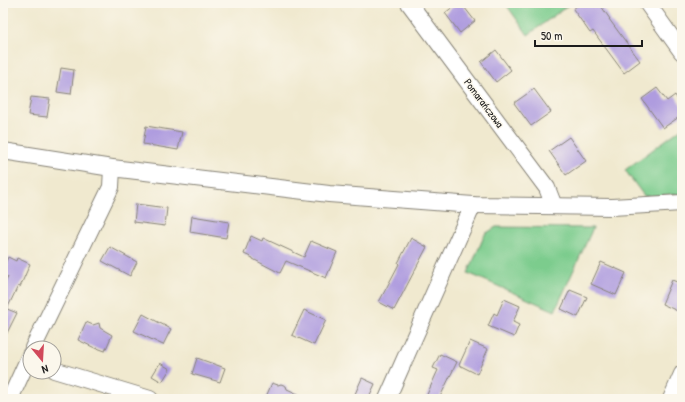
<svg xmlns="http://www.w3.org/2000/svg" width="685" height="402" font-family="'Patrick Hand',sans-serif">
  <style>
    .green { fill: #7ccc8d; stroke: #4c7454 }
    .building { fill: #af9cdf }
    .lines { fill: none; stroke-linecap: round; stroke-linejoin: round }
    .minor-casing { stroke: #868276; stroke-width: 18 }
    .minor { stroke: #fff; stroke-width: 16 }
    .labels { text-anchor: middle; stroke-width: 3; stroke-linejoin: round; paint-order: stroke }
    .street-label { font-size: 11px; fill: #1c1c1c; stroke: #fbf7ec }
  </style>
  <rect width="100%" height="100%" fill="#fbf7ec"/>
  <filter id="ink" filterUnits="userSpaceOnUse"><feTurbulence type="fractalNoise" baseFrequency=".025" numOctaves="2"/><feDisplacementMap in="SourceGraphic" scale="8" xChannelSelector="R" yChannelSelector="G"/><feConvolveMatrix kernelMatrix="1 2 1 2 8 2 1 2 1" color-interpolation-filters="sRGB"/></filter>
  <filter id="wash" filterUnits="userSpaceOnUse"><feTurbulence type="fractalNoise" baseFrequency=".012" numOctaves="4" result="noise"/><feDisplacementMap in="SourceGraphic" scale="16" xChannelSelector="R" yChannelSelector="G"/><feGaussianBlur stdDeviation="0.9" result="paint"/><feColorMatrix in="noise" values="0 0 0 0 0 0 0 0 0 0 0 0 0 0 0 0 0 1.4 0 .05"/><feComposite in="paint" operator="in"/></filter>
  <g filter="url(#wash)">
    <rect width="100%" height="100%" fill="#f0e9cf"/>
    <!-- green -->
    <g class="green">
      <path d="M505,3H571L528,35Z"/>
      <path d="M682,128V194L644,196L625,170Z"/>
      <path d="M496,227L593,228L555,311L468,273L485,234Z"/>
    </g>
    <g id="blocks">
      <!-- building -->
      <g class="building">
        <path d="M458,3H461L475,21L460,33L445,13Z"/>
        <path d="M581,3H599L610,19H609L640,61L624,73L593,31L590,33L573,9Z"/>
        <path d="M496,50L511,70L496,82L481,62Z"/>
        <path d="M61,68L74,70L71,94L57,92Z"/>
        <path d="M657,88L667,101L675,95L682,106V115L663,128L642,99Z"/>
        <path d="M534,89L551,112L531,126L514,103Z"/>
        <path d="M31,97L50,99L47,117L28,115Z"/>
        <path d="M146,126L182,132L178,150L143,144Z"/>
        <path d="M569,137L586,161L566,175L549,151Z"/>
        <path d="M136,204L167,208L165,226L134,222Z"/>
        <path d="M192,216L229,222L226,238L190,232Z"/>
        <path d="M251,236L262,241L263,238L304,257L311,241L337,252L326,278L286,261L280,273L253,259V258L244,254Z"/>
        <path d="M411,238L427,247L394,310L379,302L399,264L398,263Z"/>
        <path d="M110,247L137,262L130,276L102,261Z"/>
        <path d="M8,257L16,261L17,258L30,264L20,287L18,286L7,309L17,313L3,341V288L8,277L3,275V269Z"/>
        <path d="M601,262L626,273L616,295L591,284Z"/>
        <path d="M672,280L682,284V313L662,304Z"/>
        <path d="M570,290L587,297L578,317L561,309Z"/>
        <path d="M504,299L520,306L513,322L519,325L514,337L488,326L494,313L497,315Z"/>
        <path d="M304,310L326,320L314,345L292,335Z"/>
        <path d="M143,314L171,329L163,345L134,331Z"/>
        <path d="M86,322L93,325L99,323L100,328L112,335L105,351L97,348V349L78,340Z"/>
        <path d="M470,341L488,349L477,374L459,365Z"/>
        <path d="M440,354L457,362L439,399H425L438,370L433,368Z"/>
        <path d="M197,358L225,368L220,382L192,374Z"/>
        <path d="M160,363L170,369L162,382L152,376Z"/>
        <path d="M362,378L375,384L368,399L355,394Z"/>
        <path d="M272,383L278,385L281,384L286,386L287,389L309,399H265Z"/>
      </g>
    </g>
  </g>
  <g filter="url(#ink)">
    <use href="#blocks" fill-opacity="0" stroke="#868276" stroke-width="1"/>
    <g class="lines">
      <defs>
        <g id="minor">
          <path d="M409,3L547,188L554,206"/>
          <path d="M647,3L682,52"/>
          <path d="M3,151L112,168L329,194L473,205L612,207L682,203"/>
          <path d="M33,348L111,187L112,168"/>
          <path d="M54,370L150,399"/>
          <path d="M10,399L30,355"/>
          <path d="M387,399L473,205"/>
          <path d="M671,399L682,374"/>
        </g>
      </defs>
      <!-- minor casing -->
      <use href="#minor" class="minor-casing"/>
      <!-- minor -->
      <use href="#minor" class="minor"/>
    </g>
  </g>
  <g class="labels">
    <!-- street labels -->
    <g class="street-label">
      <text transform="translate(484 103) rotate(53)" y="4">Pomarańczowa</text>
    </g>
  </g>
  <!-- margin -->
  <rect width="685" height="402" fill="none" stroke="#fbf7ec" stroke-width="16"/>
  <!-- north arrow -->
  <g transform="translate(42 360) rotate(162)"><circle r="19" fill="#fbf7ec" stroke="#a29f99"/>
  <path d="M0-3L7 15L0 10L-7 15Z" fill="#d1495b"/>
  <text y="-6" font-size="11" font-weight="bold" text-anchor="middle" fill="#1c1c1c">N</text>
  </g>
  <!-- scale -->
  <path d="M535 40v6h107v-6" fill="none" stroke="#1c1c1c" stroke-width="2"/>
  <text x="541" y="40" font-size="12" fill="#1c1c1c" stroke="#fbf7ec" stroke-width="3" paint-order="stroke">50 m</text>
</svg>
